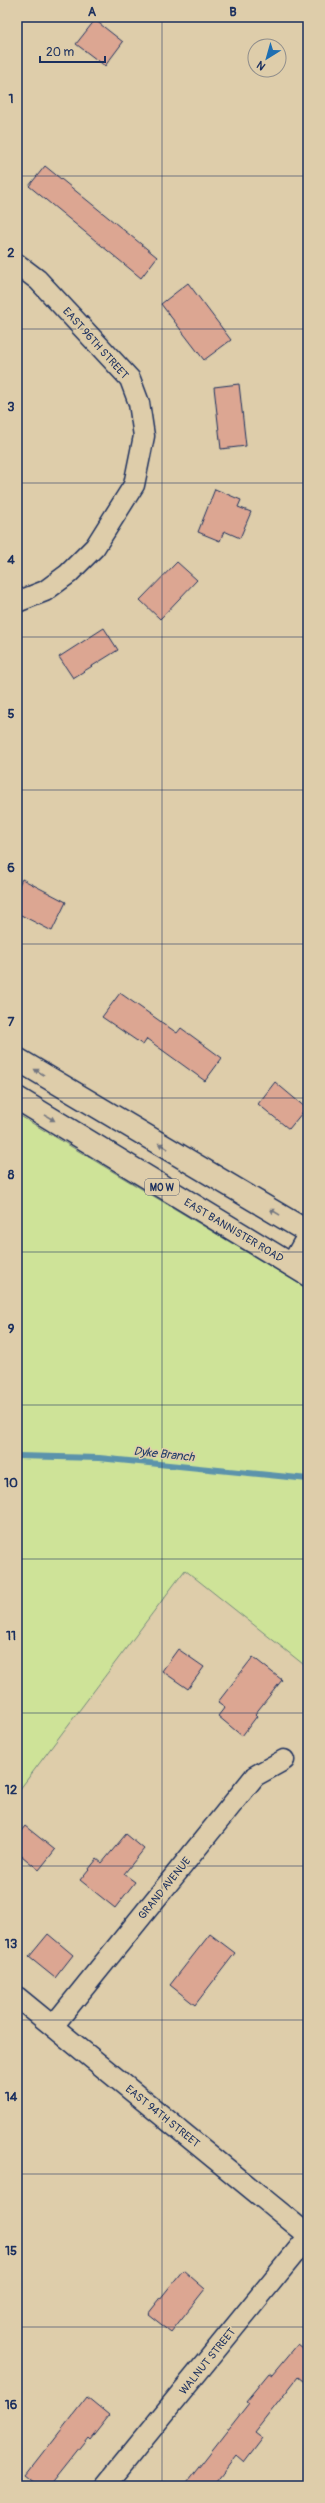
<svg xmlns="http://www.w3.org/2000/svg" width="325" height="2503" font-family="Pangolin,sans-serif">
  <style>
    .green { fill: #cee398; stroke: #74897b }
    .lines { fill: none; stroke-linecap: round; stroke-linejoin: round }
    .stream { stroke: #5b93ab; stroke-width: 6 }
    .building { fill: #dca692; stroke: #1b2f5e }
    .street-casing { stroke: #1b2f5e; stroke-width: 23 }
    .primary-casing { stroke: #1b2f5e; stroke-width: 25 }
    .street { stroke: #decdaa; stroke-width: 20 }
    .primary { stroke: #decdaa; stroke-width: 22 }
    .oneway { fill: #737680 }
    .grid { fill: none; stroke: #1b2f5e; stroke-width: 1; stroke-opacity: 0.55 }
    .labels { text-anchor: middle; stroke-width: 3; stroke-linejoin: round; paint-order: stroke }
    .shield { fill: #decdaa; stroke: #565e75; stroke-width: 1 }
    .shield-label { font-size: 10px; font-weight: bold; fill: #1b2f5e }
    .street-label { font-size: 11px; fill: #1b2f5e; stroke: #decdaa }
    .water-label { font-size: 12px; font-style: italic; fill: #26406b; stroke: #decdaa }
    .neatline { fill: none; stroke: #1b2f5e; stroke-width: 1.5 }
    .grid-label { font-size: 13px; text-anchor: middle; font-weight: bold; fill: #1b2f5e }
  </style>
  <rect width="100%" height="100%" fill="#decdaa"/>
  <filter id="ink" filterUnits="userSpaceOnUse"><feTurbulence type="fractalNoise" baseFrequency=".025" numOctaves="2"/><feDisplacementMap in="SourceGraphic" scale="8" xChannelSelector="R" yChannelSelector="G"/><feConvolveMatrix kernelMatrix="1 2 1 2 8 2 1 2 1" color-interpolation-filters="sRGB"/></filter>
  <g filter="url(#ink)">
    <!-- green -->
    <path class="green" d="M17,1114L308,1289V1668L185,1570L17,1793Z"/>
    <g class="lines">
      <!-- stream -->
      <path class="stream" d="M17,1456L99,1458L308,1479"/>
    </g>
    <!-- building -->
    <g class="building">
      <path d="M95,20L123,42L105,66L76,44Z"/>
      <path d="M45,166L157,257L141,278L29,186Z"/>
      <path d="M188,283L231,340L204,360L161,304Z"/>
      <path d="M239,384L246,446L221,449L214,387Z"/>
      <path d="M215,489L241,500L238,507L251,512L240,538L224,531L220,541L198,532Z"/>
      <path d="M177,562L197,580L160,619L140,600Z"/>
      <path d="M104,628L118,650L73,678L59,657Z"/>
      <path d="M22,879L66,902L52,931L17,913V889Z"/>
      <path d="M120,993L177,1033L181,1028L222,1058L205,1081L147,1039L143,1045L102,1017Z"/>
      <path d="M275,1082L306,1108L289,1129L258,1104Z"/>
      <path d="M178,1649L204,1667L188,1689L162,1671Z"/>
      <path d="M253,1657L282,1680L255,1714L257,1716L242,1736L218,1716L225,1707L218,1702Z"/>
      <path d="M25,1826L55,1850L39,1870L17,1852V1836Z"/>
      <path d="M126,1834L144,1849L124,1874L135,1882L115,1908L80,1880L97,1859L102,1863Z"/>
      <path d="M48,1934L73,1955L55,1978L29,1957Z"/>
      <path d="M210,1934L235,1953L195,2005L170,1985Z"/>
      <path d="M183,2270L205,2289L171,2332L148,2314Z"/>
      <path d="M298,2344L308,2352V2385L298,2377L255,2432L263,2438L244,2463L236,2456L213,2486H184L249,2403L246,2401L269,2373L272,2375Z"/>
      <path d="M87,2397L109,2415L90,2439L88,2437L49,2486H40L26,2475Z"/>
    </g>
    <g class="lines">
      <defs>
        <g id="street">
          <path d="M17,264L38,280L130,379L139,403L144,436L134,485L95,547L68,574L45,591L17,602"/>
          <path d="M291,1265L308,1235"/>
          <path d="M17,1997L308,2235"/>
          <path d="M53,2026L255,1776L284,1760"/>
          <path d="M105,2486L308,2237"/>
        </g>
        <g id="primary">
          <path d="M17,1059L308,1232"/>
          <path d="M17,1098L308,1275"/>
        </g>
      </defs>
      <!-- street casing -->
      <use href="#street" class="street-casing"/>
      <!-- primary casing -->
      <use href="#primary" class="primary-casing"/>
      <!-- street -->
      <use href="#street" class="street"/>
      <!-- primary -->
      <use href="#primary" class="primary"/>
    </g>
    <!-- one-way arrows -->
    <defs><path id="oneway-solid" d="M-6-.8H1V-3.2L6.5 0L1 3.2V.8H-6Z"/></defs>
    <g class="oneway">
      <use href="#oneway-solid" transform="translate(39 1072) rotate(-149)"/>
      <use href="#oneway-solid" transform="translate(50 1118) rotate(31)"/>
      <use href="#oneway-solid" transform="translate(163 1146) rotate(-149)"/>
      <use href="#oneway-solid" transform="translate(275 1212) rotate(-149)"/>
    </g>
  </g>
  <!-- grid -->
  <path class="grid" d="M162,17V2486M17,176H308M17,329H308M17,483H308M17,637H308M17,790H308M17,944H308M17,1098H308M17,1252H308M17,1405H308M17,1559H308M17,1713H308M17,1866H308M17,2020H308M17,2174H308M17,2327H308"/>
  <g class="labels">
    <!-- shield labels -->
    <rect class="shield" x="145" y="1179" width="34" height="16" rx="3"/>
    <g class="shield-label">
      <text x="162" y="1191">MO W</text>
    </g>
    <!-- street labels -->
    <g class="street-label">
      <text transform="translate(96 343) rotate(48)" y="4">EAST 96TH STREET</text>
      <text transform="translate(234 1230) rotate(31)" y="4">EAST BANNISTER ROAD</text>
      <text transform="translate(164 1888) rotate(-51)" y="4">GRAND AVENUE</text>
      <text transform="translate(163 2116) rotate(39)" y="4">EAST 94TH STREET</text>
      <text transform="translate(207 2361) rotate(-51)" y="4">WALNUT STREET</text>
    </g>
    <!-- water labels -->
    <g class="water-label">
      <text transform="translate(164 1454) rotate(6)" y="4">Dyke Branch</text>
    </g>
  </g>
  <!-- margin -->
  <rect width="325" height="2503" fill="none" stroke="#decdaa" stroke-width="44"/>
  <!-- north arrow -->
  <g transform="translate(267 58) rotate(217)"><circle r="19" fill="#decdaa" stroke="#908e8c"/>
  <path d="M0-3L7 15L0 10L-7 15Z" fill="#1f6fb2"/>
  <text y="-6" font-size="11" font-weight="bold" text-anchor="middle" fill="#1b2f5e">N</text>
  </g>
  <!-- scale -->
  <path d="M40 56v6h65v-6" fill="none" stroke="#1b2f5e" stroke-width="2"/>
  <text x="46" y="56" font-size="12" fill="#1b2f5e" stroke="#decdaa" stroke-width="3" paint-order="stroke">20 m</text>
  <rect x="22" y="22" width="281" height="2459" class="neatline"/>
  <g class="grid-label">
    <text x="92" y="16">A</text>
    <text x="233" y="16">B</text>
    <text x="11" y="103">1</text>
    <text x="11" y="257">2</text>
    <text x="11" y="411">3</text>
    <text x="11" y="564">4</text>
    <text x="11" y="718">5</text>
    <text x="11" y="872">6</text>
    <text x="11" y="1026">7</text>
    <text x="11" y="1179">8</text>
    <text x="11" y="1333">9</text>
    <text x="11" y="1487">10</text>
    <text x="11" y="1640">11</text>
    <text x="11" y="1794">12</text>
    <text x="11" y="1948">13</text>
    <text x="11" y="2101">14</text>
    <text x="11" y="2255">15</text>
    <text x="11" y="2409">16</text>
  </g>
</svg>
